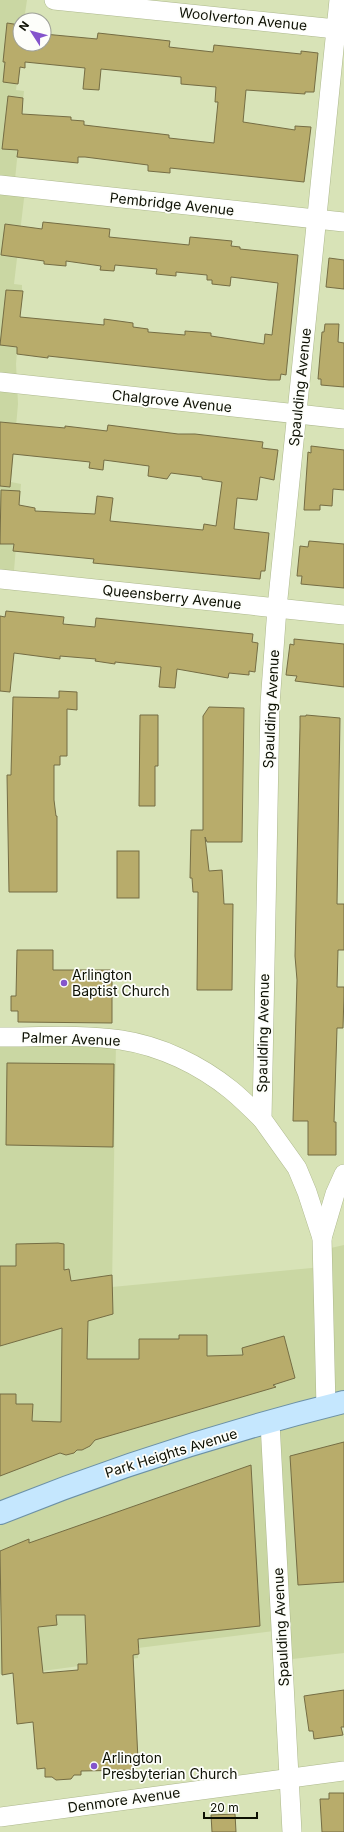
<svg xmlns="http://www.w3.org/2000/svg" width="344" height="1832" font-family="Inter,sans-serif">
  <style>
    .built { fill: #cad7a3 }
    .building { fill: #b8ac6b; stroke: #756d44; fill-rule: evenodd }
    .lines { fill: none; stroke-linecap: round; stroke-linejoin: round }
    .minor-casing { stroke: #adb88d; stroke-width: 20 }
    .major-casing { stroke: #6c91a6; stroke-width: 24 }
    .minor { stroke: #fff; stroke-width: 19 }
    .major { stroke: #c5e7fe; stroke-width: 22 }
    .poi-dot { fill: #8454cc; stroke: #fdfefa; stroke-width: 1.5 }
    .labels { text-anchor: middle; stroke-width: 3.5; stroke-linejoin: round; paint-order: stroke }
    .street-label { font-size: 14px; fill: #0d1003; stroke: #fdfefa }
    .poi-label { font-size: 14px; fill: #0d1003; stroke: #fdfefa; text-anchor: start }
  </style>
  <rect width="100%" height="100%" fill="#d8e3b7"/>
  <!-- built -->
  <g class="built">
    <path d="M0,0H27L24,20H20V44H22L16,90L24,91L14,189L25,190L14,284L22,285V291L16,364L18,404L11,482L21,484L13,583L0,582Z"/>
    <path d="M0,1039L116,1041L112,1287L322,1267V1250L344,1245V1653L284,1660L282,1630L138,1648V1658L35,1672L0,1674Z"/>
  </g>
  <!-- building -->
  <g class="building">
    <path d="M7,23L20,25V44H44V34L97,39L98,33L170,41L169,47L213,52L214,45L301,54V51L318,53L314,92H305V94L246,90L243,122L295,130V126L311,127L304,182L170,168V173L148,171V165L85,157H78V163L17,157L18,150L2,149L8,96L23,98L22,114L71,117V120L84,121V125L169,135V138L214,143L218,102H215L216,87L181,84V77L101,69L99,90L83,89L85,68L25,62V68L20,67L18,84L3,82L5,62H3Z"/>
    <path d="M43,222L110,229L109,237L189,245L190,237L232,241L231,246L240,247V249L298,255L286,375L281,374L280,380H269L48,356V358L17,354V347L0,345L6,290L23,291L20,317L104,325V319L133,323V327L148,329V332L185,335V331L211,333V336L264,344L265,334L272,335L278,283L231,277L230,286L212,284V280H207V275L176,272V276L156,274L157,269L115,265L114,271L100,270L101,266L66,261V266L44,264V261L1,255L5,224L42,229Z"/>
    <path d="M329,258L344,260V289L326,287Z"/>
    <path d="M325,324H339L338,342L344,343V387L321,385V379H318L322,332H324Z"/>
    <path d="M0,422L65,428V426L107,431L108,425L178,434H195L263,442L262,448L278,450L274,480L260,477L257,500L237,498L234,529L269,533L265,571H261L260,579L93,563L94,559L13,551L14,544H0L1,490L20,491L19,505L35,508V511L95,514L97,496L113,498L110,521L203,530L204,524L216,526L222,482L202,479V477L171,473L167,479L148,476L149,466L104,460L103,470L89,468L90,462L13,454L10,487L0,486Z"/>
    <path d="M311,446L344,450V490L333,489L332,506L320,505V510H304L308,452L311,453Z"/>
    <path d="M309,541L344,544V588L301,584L302,576H297L300,546L308,547Z"/>
    <path d="M6,611L64,617L63,624L95,627L96,618L253,634L252,642L258,643L255,672L249,671V675L229,673L228,678L177,669L175,688L159,687L161,667L115,662V664L95,661L96,659L60,656V659L14,653L10,692L0,691V616L5,617Z"/>
    <path d="M294,639L344,644V687L295,681L297,676L286,675L290,644L294,645Z"/>
    <path d="M59,691L77,692V710L67,709V756H60V765H54V800L56,816H57V892H9L7,775H11L13,697L59,698Z"/>
    <path d="M209,707L244,708L242,842H207L205,837L209,871L222,870L224,904H233L232,990H197L198,892H193L192,878H190L191,830H203V716Z"/>
    <path d="M140,715H158V766H155V806H139Z"/>
    <path d="M306,715L340,718L337,904H344V950H338L337,987H344V995L343,1028H337L334,1122H336V1155H308V1121H293L297,980L295,956L300,727V716H306Z"/>
    <rect x="117" y="851" width="22" height="47"/>
    <path d="M17,950H53V970H112V1023L18,1022V1011H11V996H16Z"/>
    <path d="M7,1063L114,1064L113,1147L6,1145Z"/>
    <path d="M58,1243L64,1244V1270L69,1269L71,1281L112,1275L113,1314L88,1321L87,1359H139V1339H179V1335H207V1356L243,1355L242,1348L284,1336L295,1378L273,1385L276,1387L95,1440L90,1446L82,1450H77L74,1453L66,1455L60,1453L0,1476V1394H16V1404H33L32,1421L61,1422L62,1328L0,1346V1266H16V1244Z"/>
    <path d="M344,1442V1582L298,1585L290,1456Z"/>
    <path d="M251,1465L260,1626L138,1639L139,1654L133,1655L138,1760H134V1770L81,1771V1775H74L71,1779L56,1780L52,1777H45V1768L37,1769L33,1722L17,1724L13,1673L2,1675L0,1551L29,1539V1543ZM56,1615H85L87,1664H78V1670L43,1673L38,1627L57,1625Z"/>
    <path d="M344,1690V1727H341L343,1735L314,1739L313,1731H309L304,1696Z"/>
    <path d="M329,1793H344V1832H322L320,1799H329Z"/>
    <path d="M235,1814L236,1832H212L211,1815Z"/>
  </g>
  <g class="lines">
    <defs>
      <g id="minor">
        <path d="M54,0L336,29"/>
        <path d="M0,185L344,222"/>
        <path d="M0,382L344,419"/>
        <path d="M0,579L344,615"/>
        <path d="M0,1037C40,1037 82,1034 121,1040C161,1046 200,1065 231,1090C242,1099 252,1109 262,1119"/>
        <path d="M322,1238L335,1194L344,1174"/>
        <path d="M326,1407L322,1238L307,1192L297,1168L262,1119L270,704L277,608L339,0"/>
        <path d="M270,1423L292,1832"/>
        <path d="M0,1817L344,1771"/>
      </g>
      <path id="major" d="M0,1513C112,1468 227,1431 344,1402"/>
    </defs>
    <!-- minor casing -->
    <use href="#minor" class="minor-casing"/>
    <!-- major casing -->
    <use href="#major" class="major-casing"/>
    <!-- minor -->
    <use href="#minor" class="minor"/>
    <!-- major -->
    <use href="#major" class="major"/>
  </g>
  <!-- markers -->
  <g class="poi-dot">
    <circle cx="64" cy="983" r="4"/>
    <circle cx="94" cy="1766" r="4"/>
  </g>
  <g class="labels">
    <!-- street labels -->
    <g class="street-label">
      <text transform="translate(243 19) rotate(6)" y="5">Woolverton Avenue</text>
      <text transform="translate(172 204) rotate(6)" y="5">Pembridge Avenue</text>
      <text transform="translate(300 387) rotate(-84)" y="5">Spaulding Avenue</text>
      <text transform="translate(172 401) rotate(6)" y="5">Chalgrove Avenue</text>
      <text transform="translate(172 597) rotate(6)" y="5">Queensberry Avenue</text>
      <text transform="translate(271 709) rotate(-87)" y="5">Spaulding Avenue</text>
      <text transform="translate(263 1033) rotate(-89)" y="5">Spaulding Avenue</text>
      <text transform="translate(71 1039) rotate(2)" y="5">Palmer Avenue</text>
      <text transform="translate(171 1453) rotate(-17)" y="5">Park Heights Avenue</text>
      <text transform="translate(281 1627) rotate(-93)" y="5">Spaulding Avenue</text>
      <text transform="translate(124 1800) rotate(-8)" y="5">Denmore Avenue</text>
    </g>
    <!-- poi labels -->
    <g class="poi-label">
      <text x="72" y="980">Arlington<tspan x="72" dy="16">Baptist Church</tspan></text>
      <text x="102" y="1763">Arlington<tspan x="102" dy="16">Presbyterian Church</tspan></text>
    </g>
  </g>
  <!-- north arrow -->
  <g transform="translate(32 32) rotate(306)"><circle r="19" fill="#fdfefa" stroke="#9d9f97"/>
  <path d="M0-3L7 15L0 10L-7 15Z" fill="#8454cc"/>
  <text y="-6" font-size="11" font-weight="bold" text-anchor="middle" fill="#0d1003">N</text>
  </g>
  <!-- scale -->
  <path d="M204 1812v6h53v-6" fill="none" stroke="#0d1003" stroke-width="2"/>
  <text x="210" y="1812" font-size="12" fill="#0d1003" stroke="#fdfefa" stroke-width="3" paint-order="stroke">20 m</text>
</svg>
